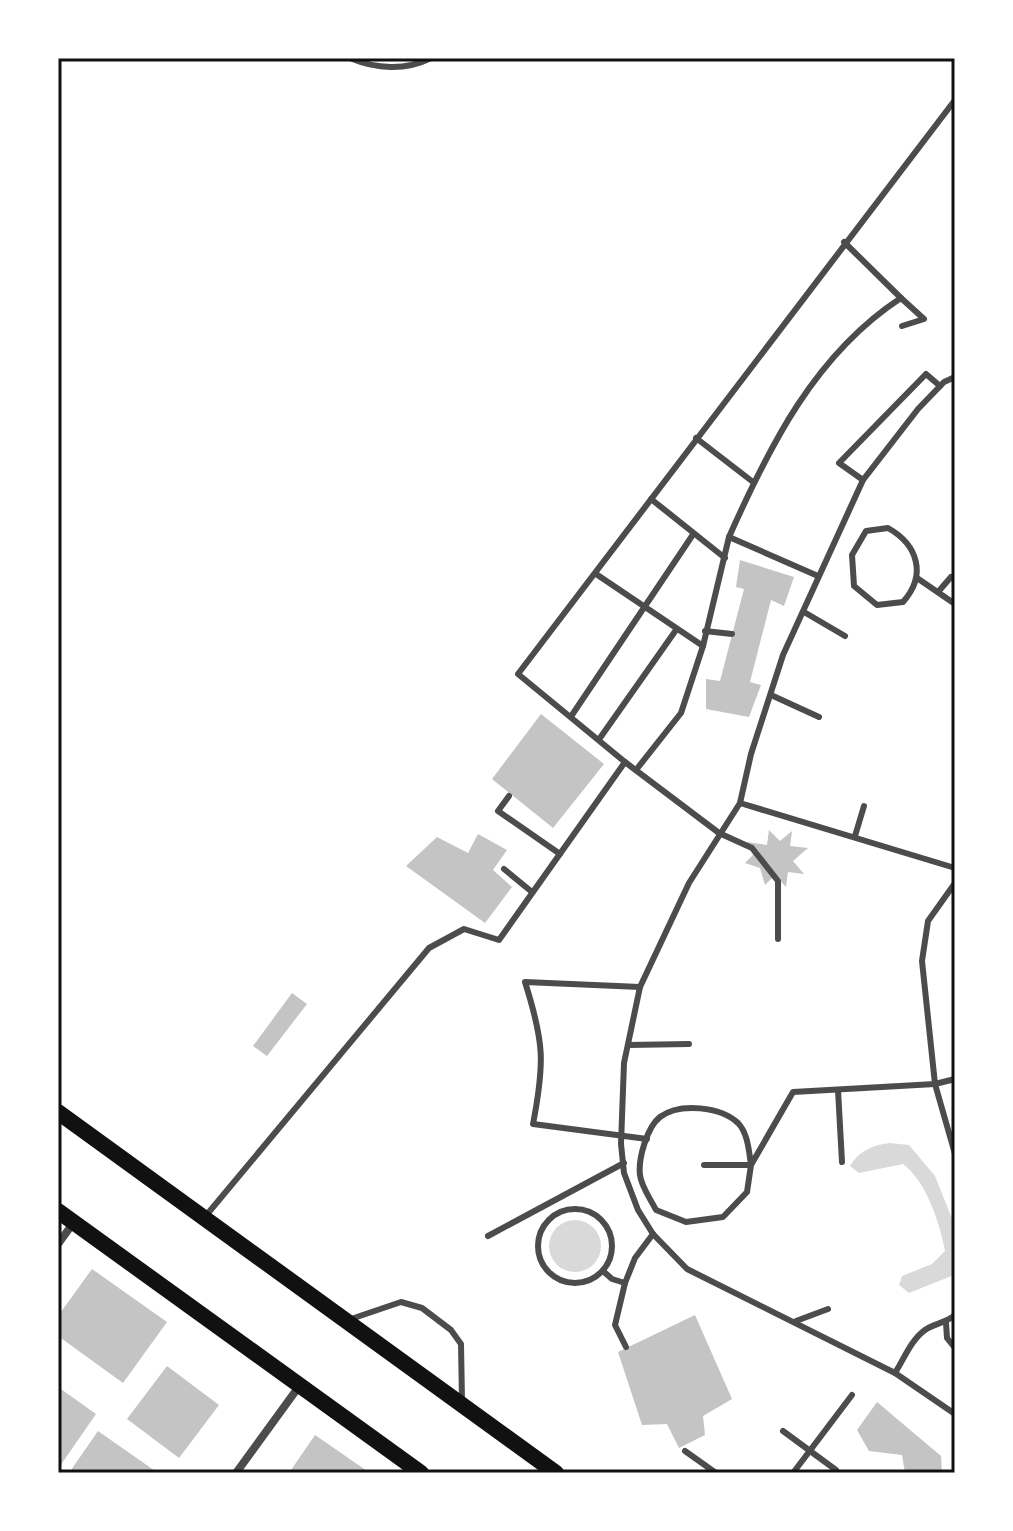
<svg xmlns="http://www.w3.org/2000/svg" width="1013" height="1531" font-family="'Public Sans',sans-serif">
  <style>
    .water { fill: #d9d9d9 }
    .building { fill: #c4c4c4 }
    .lines { fill: none; stroke-linecap: round; stroke-linejoin: round }
    .service { stroke: #4c4c4c; stroke-width: 6 }
    .minor { stroke: #4c4c4c; stroke-width: 8 }
    .secondary { stroke: #111; stroke-width: 16 }
    .neatline { fill: none; stroke: #111; stroke-width: 3 }
  </style>
  <rect width="100%" height="100%" fill="#fff"/>
  <!-- water -->
  <g class="water">
    <path d="M890,1143L909,1145L935,1176L955,1226L954,1275L909,1293L899,1285L902,1276L932,1264L945,1251C940,1223 926,1181 903,1164L859,1173L850,1166C859,1151 872,1145 890,1143Z"/>
    <circle cx="575" cy="1246" r="26"/>
  </g>
  <!-- building -->
  <g class="building">
    <path d="M740,560L794,577L784,606L771,600L750,682L761,685L749,717L706,709V679L720,681L744,589L736,587Z"/>
    <path d="M541,714L604,764L553,828L492,779Z"/>
    <path d="M769,830L780,841L792,831L790,846L808,848L793,861L804,874L788,872L786,887L775,875L765,885L760,868L745,863L753,855L747,842L767,845Z"/>
    <path d="M478,834L507,850L493,870L512,887L485,923L406,866L437,837L468,853Z"/>
    <path d="M292,993L307,1004L267,1056L253,1046Z"/>
    <path d="M92,1269L167,1322L123,1383L58,1336V1316Z"/>
    <path d="M695,1315L732,1399L703,1416L705,1435L679,1448L667,1424L642,1425L618,1352Z"/>
    <path d="M167,1366L219,1405L179,1458L127,1419Z"/>
    <path d="M58,1387L96,1414L58,1469Z"/>
    <path d="M877,1402L941,1456L942,1473H905L902,1455L869,1451L857,1430Z"/>
    <path d="M98,1431L158,1473H69Z"/>
    <path d="M315,1435L370,1473H289Z"/>
  </g>
  <g class="lines">
    <!-- service -->
    <g class="service">
      <path d="M350,58C376,69 405,71 431,58"/>
      <path d="M844,242L901,298"/>
      <path d="M955,377L944,382L918,409L863,480L783,655L751,754L740,803L689,883L640,987L624,1063L621,1144L624,1173L638,1210L653,1234L687,1269L895,1373L955,1414"/>
      <path d="M696,438L753,482"/>
      <path d="M863,480L839,463L926,374L940,386"/>
      <path d="M651,499L725,558"/>
      <path d="M888,528C918,545 927,575 903,602L877,605L854,586L852,555L866,531Z"/>
      <path d="M729,537C769,447 815,354 901,298L924,319L902,326"/>
      <path d="M596,574L703,646"/>
      <path d="M917,578L955,604"/>
      <path d="M938,592L951,577"/>
      <path d="M804,612L845,636"/>
      <path d="M705,631L732,634"/>
      <path d="M771,695L819,717"/>
      <path d="M572,715L692,536"/>
      <path d="M600,738L676,630"/>
      <path d="M625,762L518,674L955,100"/>
      <path d="M636,770L681,713L703,646L729,537L818,576"/>
      <path d="M509,796L498,811L560,854"/>
      <path d="M740,803L955,868"/>
      <path d="M855,836L864,806"/>
      <path d="M504,869L532,892"/>
      <path d="M955,883L928,921L922,961L935,1084L955,1154"/>
      <path d="M640,987L525,982C544,1042 545,1062 533,1124L647,1139"/>
      <path d="M628,1045L689,1044"/>
      <path d="M838,1090L842,1162"/>
      <path d="M704,1165H751C749,1152 748,1133 738,1123C721,1107 680,1102 660,1117C647,1127 638,1159 640,1175C641,1186 651,1200 656,1210L686,1222L723,1217L747,1192L751,1165L793,1092L935,1084L955,1079"/>
      <circle cx="575" cy="1246" r="37"/>
      <path d="M204,1218L429,948L464,929L499,940L625,762L719,833L752,848L778,881V939"/>
      <path d="M488,1236L624,1163"/>
      <path d="M603,1271L612,1279L625,1283L635,1258L653,1234"/>
      <path d="M625,1283L615,1325L626,1347"/>
      <path d="M348,1320L401,1302L422,1308L451,1330L461,1344L462,1401"/>
      <path d="M796,1321L828,1309"/>
      <path d="M946,1323L947,1338L955,1348"/>
      <path d="M895,1373C904,1359 911,1340 925,1330C935,1323 946,1323 955,1315"/>
      <path d="M783,1431L836,1470"/>
      <path d="M685,1451L716,1473"/>
      <path d="M793,1473L852,1395"/>
    </g>
    <!-- minor -->
    <g class="minor">
      <path d="M58,1244L74,1222"/>
      <path d="M236,1473L300,1385"/>
    </g>
    <!-- secondary -->
    <g class="secondary">
      <path d="M58,1112L556,1473"/>
      <path d="M58,1211L421,1473"/>
    </g>
  </g>
  <!-- border -->
  <rect width="1013" height="1531" fill="none" stroke="#ffffff" stroke-width="120"/>
  <rect x="60" y="60" width="893" height="1411" class="neatline"/>
</svg>
